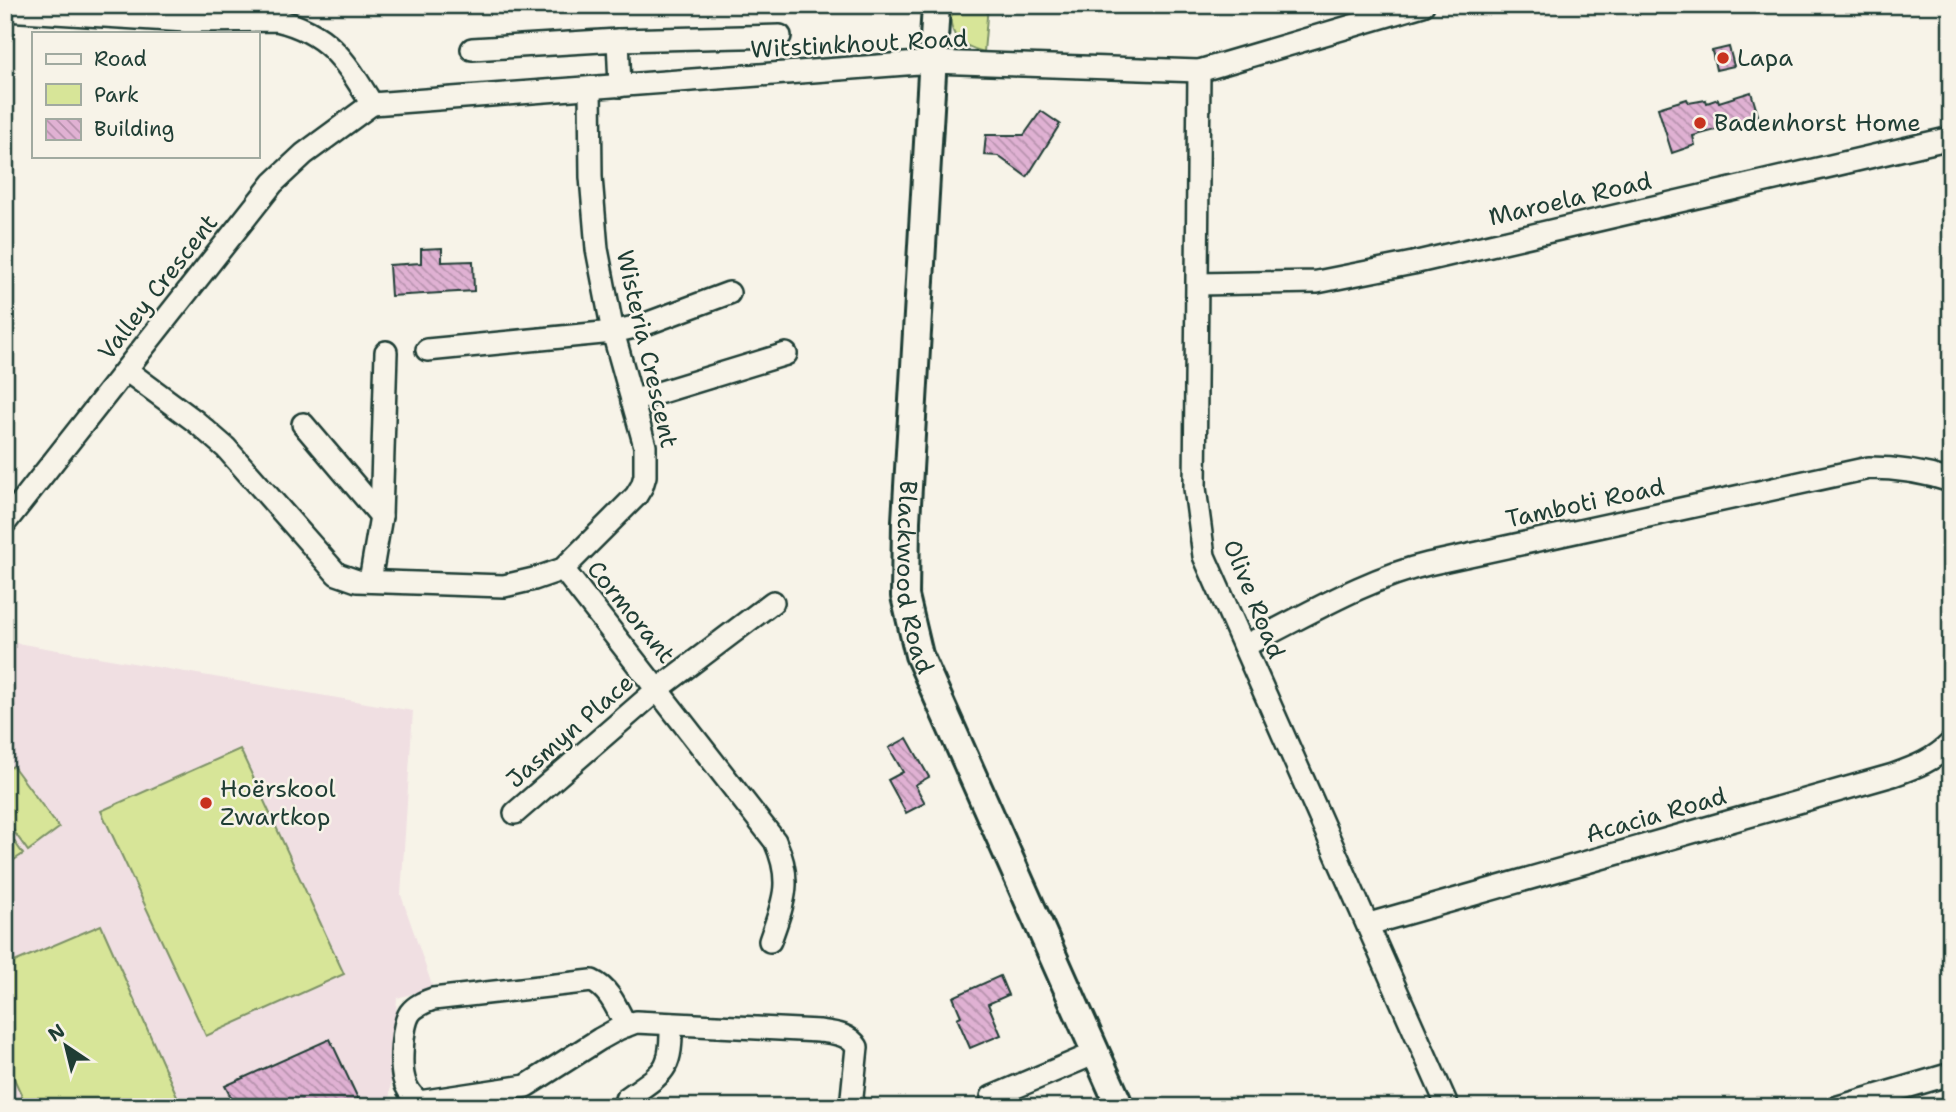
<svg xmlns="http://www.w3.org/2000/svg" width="1956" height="1112" font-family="'Shantell Sans',sans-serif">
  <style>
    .built { fill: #f0dfe2 }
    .park { fill: #d7e598; stroke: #7b9166; stroke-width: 2 }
    .building { fill: url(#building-back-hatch); stroke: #1f3d34; stroke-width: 2 }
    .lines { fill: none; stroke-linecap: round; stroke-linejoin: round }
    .minor-casing { stroke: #1f3d34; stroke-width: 26 }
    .tertiary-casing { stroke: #1f3d34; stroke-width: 32 }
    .minor { stroke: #f7f3e8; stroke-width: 21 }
    .tertiary { stroke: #f7f3e8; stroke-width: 26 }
    .poi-dot { fill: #c8321e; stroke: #f7f3e8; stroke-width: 2.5 }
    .labels { text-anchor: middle; stroke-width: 5; stroke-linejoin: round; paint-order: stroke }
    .street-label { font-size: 24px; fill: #1f3d34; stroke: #f7f3e8 }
    .poi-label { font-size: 24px; fill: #1f3d34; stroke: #f7f3e8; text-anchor: start }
  </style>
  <defs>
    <pattern id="building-back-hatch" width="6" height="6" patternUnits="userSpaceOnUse" patternTransform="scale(1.75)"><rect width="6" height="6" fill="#e0b1d3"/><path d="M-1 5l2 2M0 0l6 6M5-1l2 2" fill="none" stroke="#b591ac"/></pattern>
  </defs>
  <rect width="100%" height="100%" fill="#f7f3e8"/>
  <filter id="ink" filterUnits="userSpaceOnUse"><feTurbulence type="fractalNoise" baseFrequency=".0143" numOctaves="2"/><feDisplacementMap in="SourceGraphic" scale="14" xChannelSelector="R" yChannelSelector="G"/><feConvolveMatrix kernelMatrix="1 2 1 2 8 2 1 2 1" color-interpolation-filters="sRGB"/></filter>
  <g filter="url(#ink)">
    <!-- built -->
    <path class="built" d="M5,641L413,711L401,895L433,988L397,998L389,1107H5Z"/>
    <!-- park -->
    <g class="park">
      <path d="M950,5H988L984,52C956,44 949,35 950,5Z"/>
      <path d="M240,749L344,974L206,1036L101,811Z"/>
      <path d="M13,766L59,828L28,851L5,819V771Z"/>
      <path d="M5,828L23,854L5,866Z"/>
      <path d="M101,925L182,1107H27L5,1059V966Z"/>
    </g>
    <!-- building -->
    <g class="building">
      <path d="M1729,47L1734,66L1716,70L1712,51Z"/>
      <path d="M1751,92L1758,115L1738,122V124L1693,136L1695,145L1672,153L1658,108L1687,99L1689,103L1706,100L1707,103L1718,99L1719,102Z"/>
      <path d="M1041,111L1060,124L1027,177L998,156L984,155L986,135H1024Z"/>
      <path d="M442,248V262L473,261L474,291L391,296L389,265L421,263V249Z"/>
      <path d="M907,738L929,777L915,785L925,803L906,813L888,780L903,772L889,748Z"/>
      <path d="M1000,976L1008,995L988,1004L1001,1035L970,1048L957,1018L961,1016L953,997Z"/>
      <path d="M330,1039L362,1107H236L225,1086Z"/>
    </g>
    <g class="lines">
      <defs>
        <g id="minor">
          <path d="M5,10L186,21L277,20C330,33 345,61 372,104"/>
          <path d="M618,40L780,36"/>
          <path d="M472,49L618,40L620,86"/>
          <path d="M1199,71L1195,488L1204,556L1448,1107"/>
          <path d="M372,104L932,62L1199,71L1423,5"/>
          <path d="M1198,284L1317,282L1413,263L1951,138"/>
          <path d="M427,350L613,332L643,325L729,293"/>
          <path d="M126,370L195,421L226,448L337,574L357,581L504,586L534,579L563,569L636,496L642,486L645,476V446L613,332L597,249L591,177L590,88"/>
          <path d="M632,401L786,354"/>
          <path d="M303,424L381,516"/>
          <path d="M5,523L273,183L304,154L372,104"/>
          <path d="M563,569L775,841C793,881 784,901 770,941"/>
          <path d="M370,581L381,516L386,352"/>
          <path d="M1244,646C1302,618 1364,579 1428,564L1869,468C1898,468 1923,472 1951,481"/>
          <path d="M515,813L658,689L773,602"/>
          <path d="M1369,924L1893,775C1916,767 1934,760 1951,743"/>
          <path d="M626,1026C617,1009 610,989 592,981L433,999C425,1002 416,1005 410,1013C402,1025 400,1065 404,1079C406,1089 412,1096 419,1102L526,1086L600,1039L618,1029L636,1022L819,1031C834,1033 849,1034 857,1047L851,1107"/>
          <path d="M992,1097L1096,1053"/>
          <path d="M626,1099C663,1072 672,1073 671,1024"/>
          <path d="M1838,1107L1951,1074"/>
        </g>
        <g id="tertiary">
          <path id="s1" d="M936,5L906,521L905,596L919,655L1120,1107"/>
        </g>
      </defs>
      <!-- minor casing -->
      <use href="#minor" class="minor-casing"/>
      <!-- tertiary casing -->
      <use href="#tertiary" class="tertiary-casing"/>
      <!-- minor -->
      <use href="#minor" class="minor"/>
      <!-- tertiary -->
      <use href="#tertiary" class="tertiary"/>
    </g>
  </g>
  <!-- markers -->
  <g class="poi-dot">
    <circle cx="1723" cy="58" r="7"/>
    <circle cx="1700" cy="123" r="7"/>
    <circle cx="206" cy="803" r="7"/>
  </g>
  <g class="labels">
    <!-- street labels -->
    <g class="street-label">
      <text transform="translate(859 44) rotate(-3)" y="8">Witstinkhout Road</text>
      <text transform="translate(1570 199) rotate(-13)" y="8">Maroela Road</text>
      <text transform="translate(158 287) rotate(-52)" y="8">Valley Crescent</text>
      <text transform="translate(647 349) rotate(77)" y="8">Wisteria Crescent</text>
      <text transform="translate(1585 503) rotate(-12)" y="8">Tamboti Road</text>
      <text dy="8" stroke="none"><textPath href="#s1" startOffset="574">Blackwood Road</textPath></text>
      <text transform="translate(1254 599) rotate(68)" y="8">Olive Road</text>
      <text transform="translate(631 612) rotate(51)" y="8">Cormorant</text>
      <text transform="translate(570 731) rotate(-41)" y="8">Jasmyn Place</text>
      <text transform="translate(1656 815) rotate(-16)" y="8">Acacia Road</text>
    </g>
    <!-- poi labels -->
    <g class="poi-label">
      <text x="1737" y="66">Lapa</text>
      <text x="1714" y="131">Badenhorst Home</text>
      <text x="220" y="797">Hoërskool<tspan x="220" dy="28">Zwartkop</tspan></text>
    </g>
  </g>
  <!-- margin -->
  <rect width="1956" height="1112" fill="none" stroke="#f7f3e8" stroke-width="28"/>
  <rect x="14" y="14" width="1928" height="1084" fill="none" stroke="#1f3d34" stroke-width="2.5" filter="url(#ink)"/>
  <!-- legend -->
  <rect x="32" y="32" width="228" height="126" fill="#f7f3e8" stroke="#a1aaa0" stroke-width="2"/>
  <rect x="46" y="54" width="35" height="10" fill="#f7f3e8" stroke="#a1aaa0" stroke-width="2"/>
  <text x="94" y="66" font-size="21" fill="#1f3d34">Road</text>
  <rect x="46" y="84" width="35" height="21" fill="#d7e598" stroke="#a1aaa0" stroke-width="2"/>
  <text x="94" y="102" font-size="21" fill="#1f3d34">Park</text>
  <rect x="46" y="119" width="35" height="21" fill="url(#building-back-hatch)" stroke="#a1aaa0" stroke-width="2"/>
  <text x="94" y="136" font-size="21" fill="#1f3d34">Building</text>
  <!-- north arrow -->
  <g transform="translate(66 1046) rotate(325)" stroke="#f7f3e8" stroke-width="5" paint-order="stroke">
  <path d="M0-5L12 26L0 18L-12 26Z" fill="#1f3d34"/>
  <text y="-10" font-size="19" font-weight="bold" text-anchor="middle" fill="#1f3d34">N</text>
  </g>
</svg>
